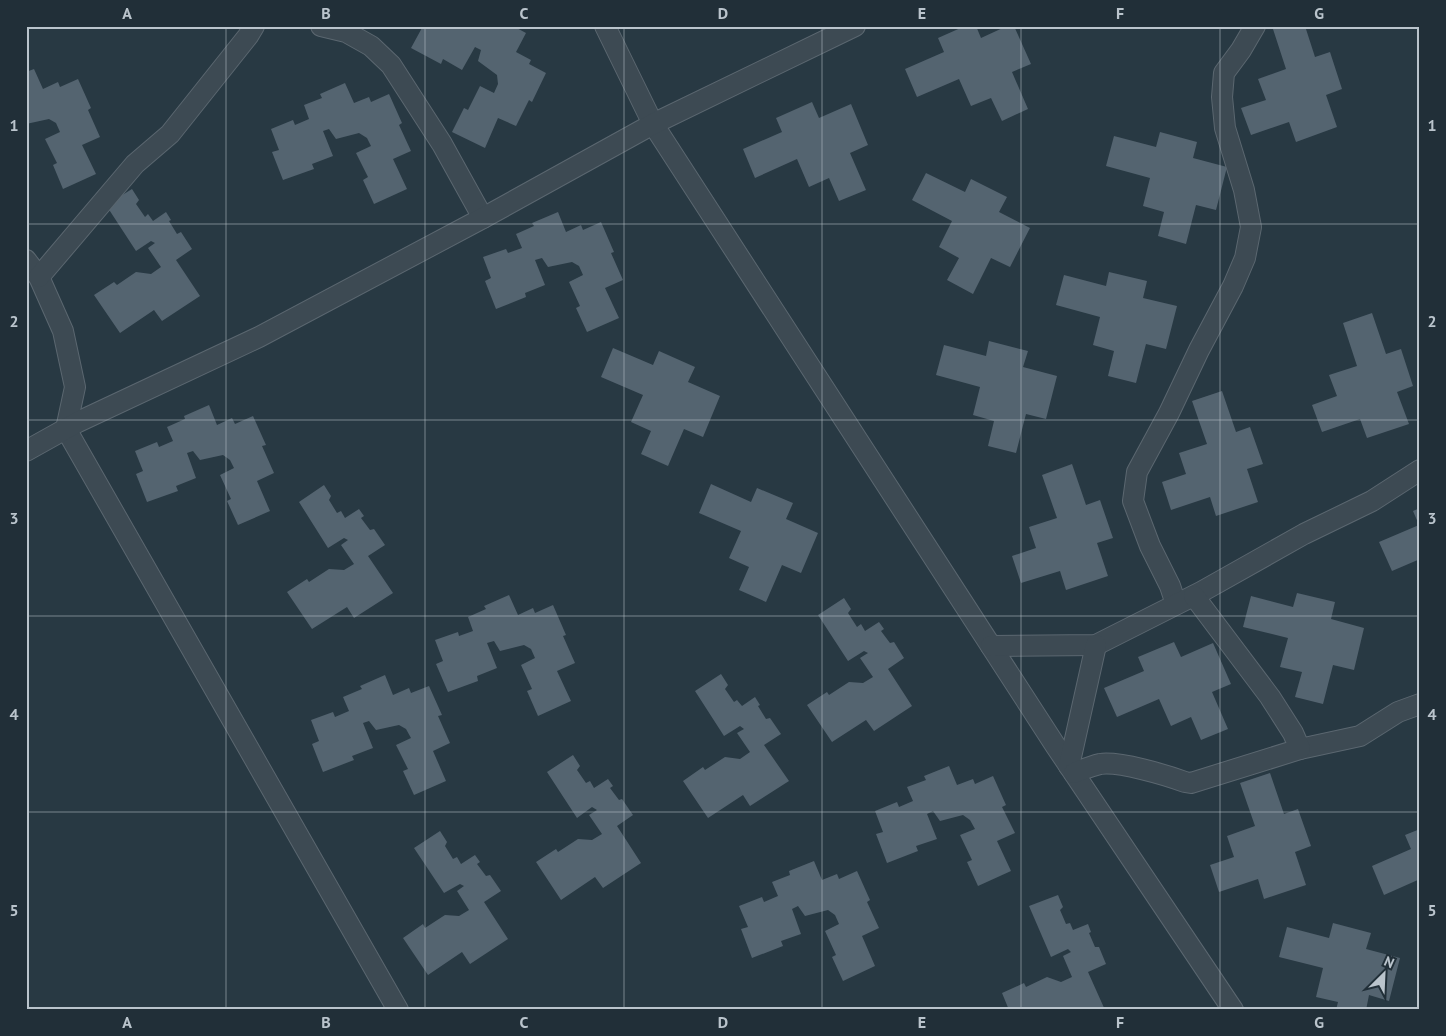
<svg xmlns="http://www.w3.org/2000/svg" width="1446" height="1036" font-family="'PT Sans',sans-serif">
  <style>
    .building { fill: #546470 }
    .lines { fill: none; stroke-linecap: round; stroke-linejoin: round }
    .minor-casing { stroke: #5b6770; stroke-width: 22 }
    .minor { stroke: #3d4a53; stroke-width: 20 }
    .grid { fill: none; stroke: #bac4cc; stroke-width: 1; stroke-opacity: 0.55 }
    .neatline { fill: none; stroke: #bac4cc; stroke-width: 2 }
    .grid-label { font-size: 16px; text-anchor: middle; font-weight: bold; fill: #bac4cc }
  </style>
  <rect width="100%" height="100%" fill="#283943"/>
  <!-- building -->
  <g class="building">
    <path d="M423,26H472L476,28L477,26H513L526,33L516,52L531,60L529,64L546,73L532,102L529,100L516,126L498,118L485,148L452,132L464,108L468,110L480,86L494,93L498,84L497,75L478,61L481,50L475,47L462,70L443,59L441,64L411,48Z"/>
    <path d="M965,26H976L981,38L1007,26H1014L1031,64L1012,72L1028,109L1002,121L991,98L971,106L959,79L917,97L905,69L944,52L938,38Z"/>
    <path d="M1272,26H1305L1315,57L1330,52L1342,89L1326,95L1337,127L1296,142L1289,122L1251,135L1241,108L1266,100L1258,79L1286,69Z"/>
    <path d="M34,69L43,89L58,82L60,87L78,79L91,108L88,110L100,137L82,145L96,174L63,189L53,165L57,163L45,139L60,132L56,123L49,119L26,124V72Z"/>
    <path d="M345,83L354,103L369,97L371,102L389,94L402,123L399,125L411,151L393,159L407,189L374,204L363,180L368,177L356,153L371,146L367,138L359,133L336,139L329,129L323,131L333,156L312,164L314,169L283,180L272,152L279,150L271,129L293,120L295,125L309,119L304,105L322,98L320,94Z"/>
    <path d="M812,102L819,118L851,104L868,145L850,153L866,190L839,201L829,178L809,187L797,159L755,178L743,149L782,132L776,118Z"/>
    <path d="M1160,132L1197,142L1193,158L1227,167L1216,210L1196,205L1186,244L1158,236L1164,212L1143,206L1150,178L1106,166L1114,136L1156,147Z"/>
    <path d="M926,173L965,192L971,179L1007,197L999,212L1030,228L1010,267L991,258L973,294L947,280L959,258L939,247L952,221L912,200Z"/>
    <path d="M132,189L139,200L136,204L145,217L148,214L153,221L166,212L171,220L169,221L177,234L181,232L192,249L176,260L200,296L162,321L154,310L120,333L94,295L114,282L117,285L136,272L151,274L161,267L148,248L155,243L151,241L136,251L106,205Z"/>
    <path d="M558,212L566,232L581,225L583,230L601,222L614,252L611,253L623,280L605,288L619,318L587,332L576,308L580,306L569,282L583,275L579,266L572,262L548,267L542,258L535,260L545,285L525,293L526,297L496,309L485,281L491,278L483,257L506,249L508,253L522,248L516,234L534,226L532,223Z"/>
    <path d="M1109,272L1147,281L1143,298L1177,306L1166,349L1146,344L1136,383L1108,376L1114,351L1093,345L1100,317L1056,305L1064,275L1106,286Z"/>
    <path d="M1372,313L1386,354L1401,349L1413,386L1397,392L1409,424L1367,438L1360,419L1322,432L1312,405L1337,396L1329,375L1357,366L1343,323Z"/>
    <path d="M989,341L1028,351L1023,367L1057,376L1046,419L1026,414L1016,453L988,446L994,421L973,415L980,387L936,375L944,345L986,356Z"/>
    <path d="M613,348L653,365L659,351L695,367L688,382L720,396L703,437L684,429L668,466L641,454L651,431L631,422L643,395L601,377Z"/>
    <path d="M1222,391L1236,432L1250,427L1263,464L1247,469L1258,502L1216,516L1210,497L1171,510L1162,482L1186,474L1179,453L1207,444L1192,401Z"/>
    <path d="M209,405L217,425L232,418L235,424L253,416L266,445L262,446L274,473L257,481L270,511L238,525L227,501L231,499L220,475L234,468L230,460L223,455L200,460L193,451L187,453L196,478L176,486L178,491L147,502L136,474L143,471L135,451L157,442L159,447L173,441L167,427L185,419L184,416Z"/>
    <path d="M1072,464L1086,505L1100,500L1113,538L1097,543L1108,576L1066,590L1060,571L1021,583L1012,556L1036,548L1029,527L1057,518L1042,475Z"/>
    <path d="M711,484L751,502L757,488L793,503L786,519L818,533L801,573L782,565L766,602L739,590L749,567L729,558L741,531L699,513Z"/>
    <path d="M324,485L331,496L329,500L337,513L341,511L345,518L359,509L364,516L361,518L370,530L374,529L385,545L368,556L393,593L354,618L347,607L312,629L287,592L307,579L309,582L329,569L344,570L354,564L341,545L348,540L344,538L328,548L299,502Z"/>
    <path d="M1420,508V559L1392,571L1379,542L1419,525L1413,511Z"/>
    <path d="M1297,593L1335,602L1331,619L1364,628L1354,670L1333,665L1323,704L1295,697L1302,672L1280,667L1288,638L1243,627L1251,596L1293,607Z"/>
    <path d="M509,595L518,615L533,608L535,613L553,605L566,635L563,636L575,663L557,671L571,701L538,716L527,691L532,689L521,665L535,658L531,649L524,645L500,651L494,641L487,643L497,668L477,676L478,681L448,692L436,664L443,661L435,640L458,632L459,636L473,631L468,617L486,609L484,606Z"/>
    <path d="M844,598L851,609L848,613L857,627L861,624L865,631L879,622L884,629L881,631L890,643L894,642L904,658L888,669L912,706L874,731L866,720L832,742L807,705L827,692L829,695L849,682L863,683L873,677L860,658L868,653L864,651L848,661L818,615Z"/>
    <path d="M1174,642L1181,657L1213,643L1231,684L1212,692L1228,729L1201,740L1191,717L1171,726L1159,699L1117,717L1104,688L1144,671L1138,657Z"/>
    <path d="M721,674L728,685L725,689L734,702L737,700L742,706L755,697L760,705L758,706L766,719L770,718L781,734L764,745L789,781L750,806L743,795L708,818L683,781L703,767L705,770L725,757L740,759L750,752L737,733L744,729L740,726L724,736L695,691Z"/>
    <path d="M385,675L393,695L409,688L411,693L429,686L442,715L438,716L450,743L433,751L446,781L414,795L403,771L408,769L396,745L411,738L406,729L399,725L376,730L369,721L363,723L373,748L352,756L354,760L323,772L312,744L319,741L311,720L333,712L335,717L349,711L343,697L362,689L360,686Z"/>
    <path d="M573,755L580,766L577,770L586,783L590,781L594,788L608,779L613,786L610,788L619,800L622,799L633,815L617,826L641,863L603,888L595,877L561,900L536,862L556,849L558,852L578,839L592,840L602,834L589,815L597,810L592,807L577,818L547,772Z"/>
    <path d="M949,766L957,785L973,779L975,784L993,776L1006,805L1002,807L1015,833L997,841L1011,871L978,886L967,862L972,860L960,835L975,829L970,820L963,815L940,821L933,811L927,814L937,839L916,846L918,851L887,863L876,834L883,832L875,811L897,802L899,807L913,801L907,787L926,780L924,776Z"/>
    <path d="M1270,773L1284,814L1298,809L1311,846L1295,852L1306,885L1264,899L1258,879L1219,892L1210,865L1234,857L1227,836L1255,826L1240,783Z"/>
    <path d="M1420,829V879L1384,895L1372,866L1411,849L1405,835Z"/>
    <path d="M440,831L447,842L445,846L453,859L457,857L461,864L475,855L480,862L477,864L486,876L490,875L501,891L484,902L508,939L470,964L462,952L428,975L403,938L423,924L425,928L445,915L459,916L469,910L457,891L464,886L460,884L444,893L414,848Z"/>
    <path d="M814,861L822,880L837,874L839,879L857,871L870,900L867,902L879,928L862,936L875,966L843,981L832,957L836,955L825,931L839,924L835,915L828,910L805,916L798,906L792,909L801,934L781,941L783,946L752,958L741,929L748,927L739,906L762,897L764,902L778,896L772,882L790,875L789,871Z"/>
    <path d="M1058,895L1063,907L1060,910L1066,924L1070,923L1073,930L1088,924L1091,932L1089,933L1095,947H1099L1106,964L1088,972L1105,1010H1009L1002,993L1024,983L1026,987L1047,977L1061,982L1072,977L1063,956L1071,952L1068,949L1051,957L1029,906Z"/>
    <path d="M1333,923L1371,933L1366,949L1400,958L1389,1001L1369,995L1366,1010H1336L1338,1002L1316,997L1323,968L1279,957L1287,927L1329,938Z"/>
  </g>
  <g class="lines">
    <defs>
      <g id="minor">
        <path d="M321,26L346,32L371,46L391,65L442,144L483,218"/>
        <path d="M605,26L653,124L1055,745L1233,1010"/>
        <path d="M26,260L39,277L63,331L75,387L66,429L398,1010"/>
        <path d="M39,277L135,164L170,134L248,36L254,26"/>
        <path d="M26,451L78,422L259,337L483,218L653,124L855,26"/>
        <path d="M1176,604L1170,586L1150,546L1133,501L1137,472L1169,413L1199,350L1233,286L1245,258L1251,227L1244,190L1225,128L1222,97L1224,73L1241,50L1255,26"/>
        <path d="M991,646L1096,645L1201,592L1304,534L1372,501L1420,470"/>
        <path d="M1300,749L1360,736L1398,712L1420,704"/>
        <path d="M1069,766L1096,645"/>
        <path d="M1074,773C1082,770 1091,766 1100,764C1119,761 1166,775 1185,782L1191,783L1300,749L1293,733L1270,697L1194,596"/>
      </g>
    </defs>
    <!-- minor casing -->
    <use href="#minor" class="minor-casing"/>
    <!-- minor -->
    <use href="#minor" class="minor"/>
  </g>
  <!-- grid -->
  <path class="grid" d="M226,26V1010M425,26V1010M624,26V1010M822,26V1010M1021,26V1010M1220,26V1010M26,224H1420M26,420H1420M26,616H1420M26,812H1420"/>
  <!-- border -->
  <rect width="1446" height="1036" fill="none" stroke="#212f38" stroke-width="55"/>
  <!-- north arrow -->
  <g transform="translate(1384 974) rotate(24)" stroke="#212f38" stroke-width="4" paint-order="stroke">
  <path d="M0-4L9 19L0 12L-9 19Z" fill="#bac4cc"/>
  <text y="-8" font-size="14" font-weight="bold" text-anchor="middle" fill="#bac4cc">N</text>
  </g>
  <rect x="28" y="28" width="1390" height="980" class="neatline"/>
  <g class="grid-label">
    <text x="127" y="19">A</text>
    <text x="326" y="19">B</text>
    <text x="524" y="19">C</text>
    <text x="723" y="19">D</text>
    <text x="922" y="19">E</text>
    <text x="1120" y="19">F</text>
    <text x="1319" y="19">G</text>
    <text x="14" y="131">1</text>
    <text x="1432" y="131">1</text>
    <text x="14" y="327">2</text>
    <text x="1432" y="327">2</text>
    <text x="14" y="524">3</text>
    <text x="1432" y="524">3</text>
    <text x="14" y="720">4</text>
    <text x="1432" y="720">4</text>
    <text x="14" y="916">5</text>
    <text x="1432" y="916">5</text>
    <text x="127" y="1028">A</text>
    <text x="326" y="1028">B</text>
    <text x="524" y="1028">C</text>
    <text x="723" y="1028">D</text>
    <text x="922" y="1028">E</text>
    <text x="1120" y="1028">F</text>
    <text x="1319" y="1028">G</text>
  </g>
</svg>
